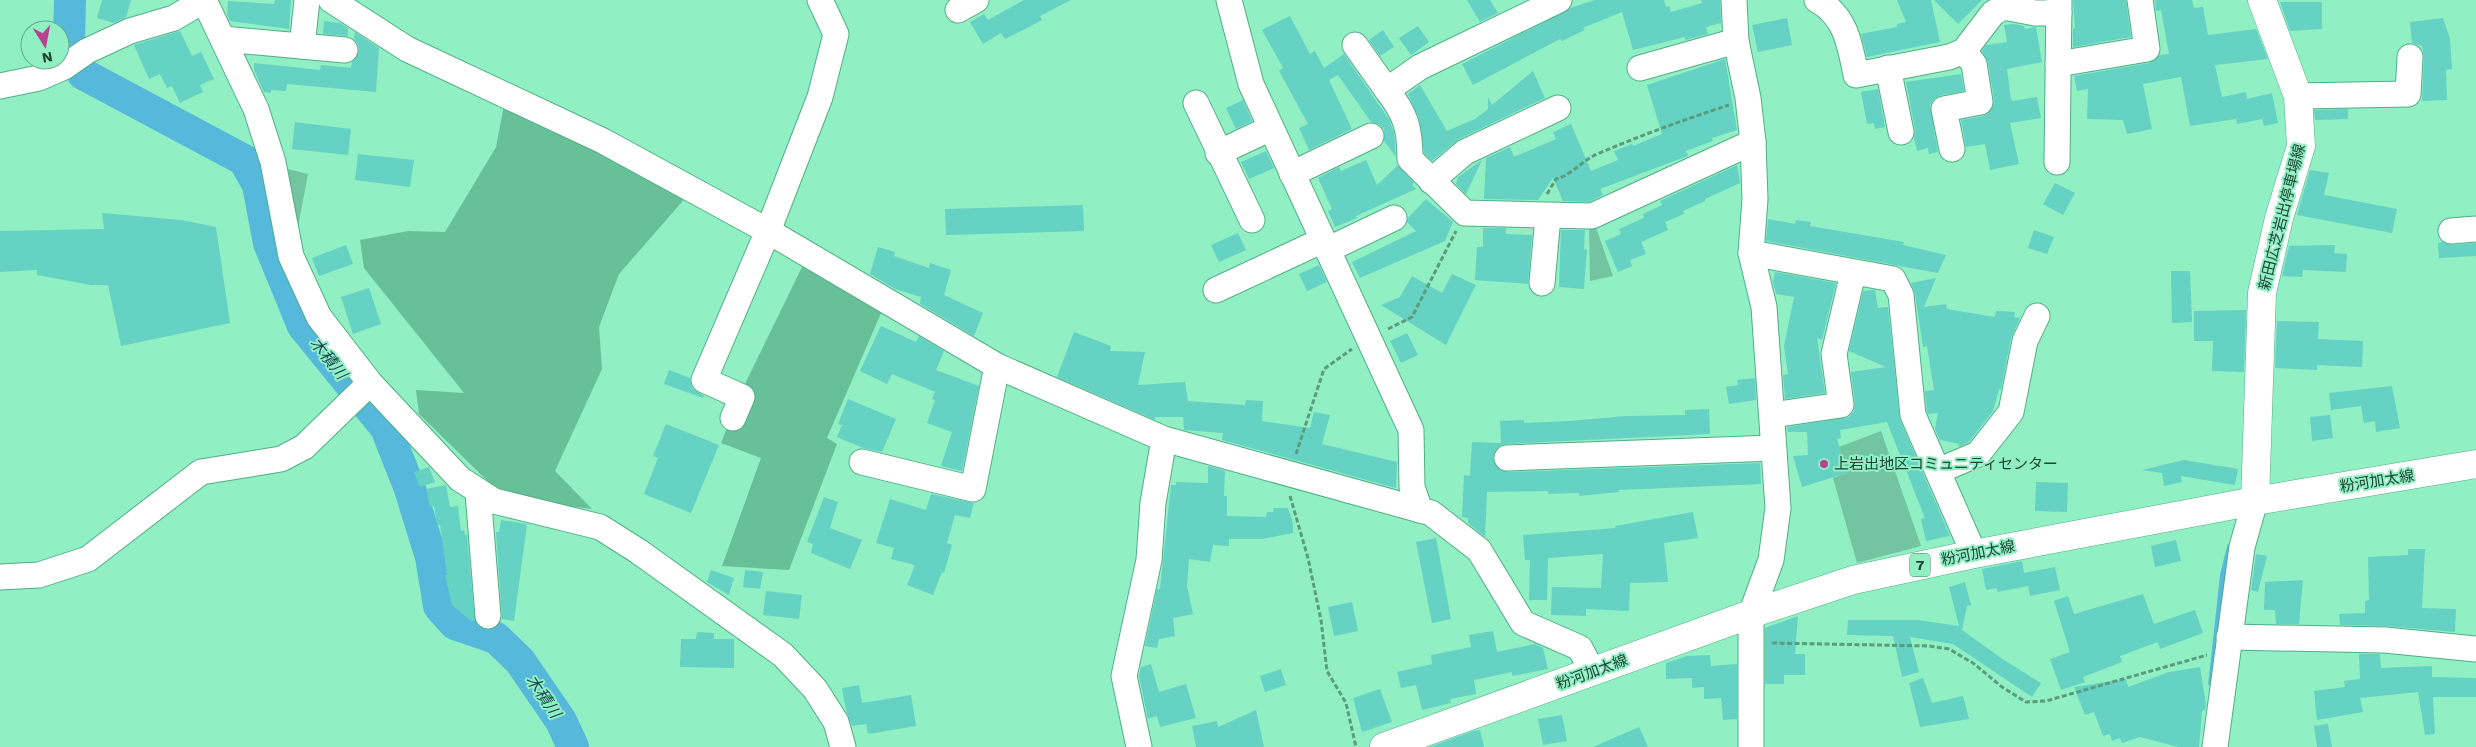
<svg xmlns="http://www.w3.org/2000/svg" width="2476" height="747" font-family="'Work Sans','Noto Sans JP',sans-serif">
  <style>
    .green { fill: #72c5a0 }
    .forest { fill: #68c099 }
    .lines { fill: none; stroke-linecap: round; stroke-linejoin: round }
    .stream { stroke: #56b8da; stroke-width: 5.5 }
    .river { stroke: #56b8da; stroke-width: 32 }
    .building { fill: #65d2c3 }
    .minor-casing { stroke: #50ae86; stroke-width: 27 }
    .major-casing { stroke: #50ae86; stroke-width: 29 }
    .path { stroke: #599d7e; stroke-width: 3; stroke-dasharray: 5 2.5; stroke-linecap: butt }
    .minor { stroke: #fff; stroke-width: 25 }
    .major { stroke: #fff; stroke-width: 28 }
    .poi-dot { fill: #bb4092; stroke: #91efc4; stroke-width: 2 }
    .labels { text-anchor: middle; stroke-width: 4; stroke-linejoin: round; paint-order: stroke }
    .shield { fill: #91efc4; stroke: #40785f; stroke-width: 1 }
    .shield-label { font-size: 14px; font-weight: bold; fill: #1e4534 }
    .street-label { font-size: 15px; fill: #1e4534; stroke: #91efc4 }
    .poi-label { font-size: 15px; fill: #1e4534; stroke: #91efc4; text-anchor: start }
    .water-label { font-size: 16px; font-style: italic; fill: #1b4655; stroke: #91efc4 }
  </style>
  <rect width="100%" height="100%" fill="#91efc4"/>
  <!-- green -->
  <g class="green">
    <path d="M288,169L308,174L297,232Z"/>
    <path d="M1595,225L1613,276L1590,281L1589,226Z"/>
    <path d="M1881,431L1921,546L1857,563L1833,478L1847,473L1839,447Z"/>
  </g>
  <!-- forest -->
  <g class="forest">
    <path d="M505,100L688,195L619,274L599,327L602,369L555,471L592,509L505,498L419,414L416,390L464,393L364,268L360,240L408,231L445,232L496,147Z"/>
    <path d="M805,261L882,311L827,438L837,444L789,570L722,566L761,458L721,443L742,390Z"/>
  </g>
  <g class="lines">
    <!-- stream -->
    <path class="stream" d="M2211,683L2223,574L2230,546"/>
    <!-- river -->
    <path class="river" d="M70,0L69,42L83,74L244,160L258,185L269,243L303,326L386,428L410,489L431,557L439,606L455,624L496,638L520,661L561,721L573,747"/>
  </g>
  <!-- building -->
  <g class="building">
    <path d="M102,0H131L126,17L114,23L97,18Z"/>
    <path d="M275,0H291L289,29L230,21L227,14L228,1L274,4Z"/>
    <path d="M1024,0H1071L1040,16L1042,20L1027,28L1005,39L1001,33L983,44L970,22L984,14L988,20Z"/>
    <path d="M1467,0H1490L1498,13L1480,22Z"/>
    <path d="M1595,0H1664L1666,7L1669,6L1671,12L1702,3L1701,0H1720L1721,23L1706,27L1708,34L1685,40V37L1633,50L1622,12L1583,28L1585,30L1562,41L1560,39L1473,85L1462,64L1573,7Z"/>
    <path d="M1897,0H1931L1940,42L1867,57L1861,34L1897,27V24L1906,22Z"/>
    <path d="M1934,0H1982L1958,24Z"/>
    <path d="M2073,0H2126L2131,37L2073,47V29L2075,28Z"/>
    <path d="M2155,0H2192L2194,8L2203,7L2208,35L2256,29L2268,59L2215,65L2222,97L2246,92L2247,99L2272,93L2278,123L2264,126L2262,119L2237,124L2236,119L2190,126L2181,77L2143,84L2152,129L2127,134L2123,120L2087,119L2088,89L2077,91L2074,76L2149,63L2160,55L2169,54L2161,10L2156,11Z"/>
    <path d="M2280,2H2322V29L2290,31Z"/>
    <path d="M1290,16L1310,54L1315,51L1324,68L1344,54L1390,121L1394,133L1396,157L1384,141V129L1379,124L1371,122L1338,75L1329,80L1352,129L1309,150L1299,128L1308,124L1279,71L1283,68L1262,30Z"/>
    <path d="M1787,18L1792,45L1758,52L1752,25Z"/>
    <path d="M2443,18L2450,39L2452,69L2446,70L2447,100L2422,101L2424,57L2422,46L2412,43L2410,22Z"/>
    <path d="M324,21L340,23L348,28V36L323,34Z"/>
    <path d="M2014,24L2024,26L2025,29L2036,27L2042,62L2007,69L2011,99L2012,101L2037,97L2041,118L2010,123L2019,164L1990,170L1985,144L1966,147L1961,120L1983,116L1993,107L1994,100L1988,62L1982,51L1986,45L2007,42L2004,25Z"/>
    <path d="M1418,26L1429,42L1411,55L1399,38Z"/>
    <path d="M1383,30L1394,47L1380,56L1369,40Z"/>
    <path d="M180,31L192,56L201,52L214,79L200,85L203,92L180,103L172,86L167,88L160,74L149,79L134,45Z"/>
    <path d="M355,32L379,48L376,92L287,84L286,91L271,90V93L264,92L254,70V63L320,70L321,65L351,68L352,62L359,52L358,44L354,39Z"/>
    <path d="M1725,59L1737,130L1712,138L1713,141L1686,151L1688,156L1685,157L1600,189L1603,195L1589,202L1563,201L1553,178L1538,200L1484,199L1486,158L1510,147L1514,157L1556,139L1553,132L1571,124L1591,171L1618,160L1614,151L1632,144L1633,146L1662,134L1647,85Z"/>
    <path d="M1533,71L1545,98L1459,139L1432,161L1424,153L1419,118L1408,94L1420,85L1447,131L1475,119L1488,109V97L1492,105Z"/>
    <path d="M1961,74L1964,91L1941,95L1934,99L1930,105L1938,152L1929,154L1928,148L1917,151L1914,138L1915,129L1906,82Z"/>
    <path d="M1878,89L1885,127L1875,129L1874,123L1867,124L1861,92Z"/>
    <path d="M1243,100L1252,121L1236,129L1226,108Z"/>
    <path d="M2348,109V119L2315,120L2314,110Z"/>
    <path d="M295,122L351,129L348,155L292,149Z"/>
    <path d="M1266,151L1274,168L1249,179L1241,162Z"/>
    <path d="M358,154L414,160L410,187L355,180Z"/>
    <path d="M1366,160L1377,185L1398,165L1414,183L1412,185L1416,189L1356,216L1357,218L1335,227L1328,211L1332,209L1318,178L1339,167L1341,171Z"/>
    <path d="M1482,160L1466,194L1456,184L1458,177Z"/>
    <path d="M1737,165L1740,183L1705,199V201L1683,211L1684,214L1665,222L1668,230L1641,242L1646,254L1630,260L1632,266L1618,272L1605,241L1621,234L1619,229L1644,218L1643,214L1662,205L1660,201Z"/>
    <path d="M2310,170L2329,173L2324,195L2397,209L2392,233L2297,215Z"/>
    <path d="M2055,183L2075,193L2063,215L2043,204Z"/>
    <path d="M1426,199L1453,222L1445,241L1360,278L1352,262L1416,231L1407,222L1408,218Z"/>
    <path d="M1083,205L1084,231L946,235L945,209Z"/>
    <path d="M102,213L181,220L216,227L230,323L121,346L108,285H91L37,275V270L0,272V231L104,229Z"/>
    <path d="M1768,219L1795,224L1796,220L1811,222L1810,226L1904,242L1903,245L1946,255L1938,273L1766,241Z"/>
    <path d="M1483,228H1506V234L1532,235L1528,284L1475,280L1477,247H1483Z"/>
    <path d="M1561,230H1585L1584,250L1587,249L1584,289L1559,287Z"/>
    <path d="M2034,230L2054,237L2047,254L2028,248Z"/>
    <path d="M1238,233L1246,250L1219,262L1211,245Z"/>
    <path d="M2443,242L2452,245L2476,243V256L2439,258L2438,243Z"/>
    <path d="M346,245L353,264L319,276L312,258Z"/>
    <path d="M2335,245L2334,253L2347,254L2346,272L2303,270L2302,277L2282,276L2289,246Z"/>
    <path d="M878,247L895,252L894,256L929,268L930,263L951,270L944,295L983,313L974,336L920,304L921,297L895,289L870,274Z"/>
    <path d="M1319,265L1327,282L1307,291L1299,274Z"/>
    <path d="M2171,271H2190L2192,322L2172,323Z"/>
    <path d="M1775,272L1836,283L1822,340L1817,338L1825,393L1785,399L1783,375L1788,374L1784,346L1794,297L1776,294L1773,282Z"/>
    <path d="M1452,274L1476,285L1446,345L1381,305L1400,297L1412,276L1442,293Z"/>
    <path d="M1936,278L1924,307L1946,304L1947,309L1995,317L1996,311L2015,312L2014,317L2020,318L2011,338L2001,390L1999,389L1993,411L1969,442L1959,447V444L1940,440L1935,429L1938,413L1928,414L1927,411L1925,391L1934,390L1927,346L1923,347L1915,294L1911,283Z"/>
    <path d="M369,288L381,324L353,334L341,297Z"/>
    <path d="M1875,290L1878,308L1888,307L1900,420L1950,536L1926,541L1921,519L1925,518L1887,422L1840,430L1841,438L1837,439L1847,473L1802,487L1793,456L1808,455L1807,432H1788L1787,427L1849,417L1854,411L1855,404L1851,372L1886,367L1849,351L1863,291Z"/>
    <path d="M2246,310L2244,372L2212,371L2213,341H2194V311Z"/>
    <path d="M2277,321L2319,322L2318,339L2363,341L2362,367L2317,365V370L2275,368Z"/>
    <path d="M881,326L916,342L919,336L944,351L936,370L979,386L962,471L941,466L952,432L927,423L935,400L932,399L935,392L892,374L887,384L860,371Z"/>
    <path d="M1074,332L1111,346L1110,351L1145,352L1138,385L1185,382L1188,401L1245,405L1246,400L1263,401L1262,421L1310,428L1314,412L1330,415L1322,444L1397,462L1396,488L1222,440L1223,433L1184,430L1183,417H1155V420L1057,377Z"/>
    <path d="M1407,333L1418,355L1401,363L1390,341Z"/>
    <path d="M669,370L690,378L692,388L704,396L703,398L664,384Z"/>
    <path d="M1755,378L1756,400L1729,404L1726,387L1738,385L1737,380Z"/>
    <path d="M2392,386L2400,428L2376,432L2375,421L2364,423L2361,406L2331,410L2329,393Z"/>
    <path d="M848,399L896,419L882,452L863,448L837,437L842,425L838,424Z"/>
    <path d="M1709,409L1710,434L1506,444L1500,446L1495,451L1493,459L1500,470L1508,472L1760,463L1761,484L1619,490V492L1579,496V493L1548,494V491L1487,492L1485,537L1468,523V518L1462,517L1464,475L1470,476L1472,442L1501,443L1500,421L1524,420V423L1569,421L1626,416L1685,415V410Z"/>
    <path d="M2330,415L2333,438L2312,441L2310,417Z"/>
    <path d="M666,424L719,445L691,513L644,494L658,458L653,456Z"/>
    <path d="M2184,460L2238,469L2235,485L2181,476L2182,482L2164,486L2162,473L2142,470Z"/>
    <path d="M1208,466L1225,471L1224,496H1227V516L1266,517L1267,512H1273L1274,508H1288L1293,523V533L1262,539H1229V546L1213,545L1210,562L1189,559L1187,586L1193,614L1173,618L1175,636L1159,639L1157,648L1145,646L1157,589H1160L1171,485H1176V482L1208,483Z"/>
    <path d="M429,467L435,482L420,487L414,472Z"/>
    <path d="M2036,482L2068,483L2067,512L2035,511Z"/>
    <path d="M446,485L450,507L458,506L461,531L464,530L465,535H467L475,621H471L452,605L445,575H447L440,525L437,526L434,506L430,507L426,489Z"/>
    <path d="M931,494L974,503L970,518L955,515L947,543L952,545L944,573L942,572L933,595L907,585L915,565L891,559L894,548L876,543L890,499L926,510Z"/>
    <path d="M824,497L838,502L830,528L862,540L850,569L811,553L813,544L807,542Z"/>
    <path d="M1693,512L1698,538L1664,543L1668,582L1630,583L1629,611L1586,609V616L1551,615L1552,587L1601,588L1603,554L1548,558L1547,600H1529L1530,560H1525L1523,535L1616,528L1615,526Z"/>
    <path d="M501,520L527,524L514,621L502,619L496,532H499Z"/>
    <path d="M1436,538L1451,619L1432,623L1416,542Z"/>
    <path d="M2176,540L2181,561L2155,567L2151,546Z"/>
    <path d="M2408,549H2425L2422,608L2456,609L2455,632L2386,626L2340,625L2339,614L2365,613V601L2369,600L2368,557L2408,555Z"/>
    <path d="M2256,554L2267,556L2258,592L2251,590Z"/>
    <path d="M2022,561L2024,573L2055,567L2060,590L2030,596L2028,586L1998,592L1996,588L1986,590L1982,569Z"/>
    <path d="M711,570L734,578L729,595L707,582Z"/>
    <path d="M745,570L763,572L760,589L743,587Z"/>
    <path d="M2303,580L2299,624H2276L2275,610H2264L2265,582Z"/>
    <path d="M1965,582L1971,605L1967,606L1962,630L2001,658L2041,683L2032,697L1953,644L1910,637L1919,672L1902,677L1893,636L1847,635L1848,620H1918L1959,626L1949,587Z"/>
    <path d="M766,591L802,595L799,619L763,615Z"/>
    <path d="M2143,594L2154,624L2195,610L2203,633L2160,649L2158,642L2120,656L2122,662L2083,677L2085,682L2061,690L2050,659L2070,652L2054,601L2068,596L2074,614Z"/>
    <path d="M1352,602L1358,631L1334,636L1328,607Z"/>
    <path d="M1798,616L1795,654H1805V675H1784V684H1765V628Z"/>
    <path d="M1493,631L1497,652L1535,644L1543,648L1548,669L1512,676V672L1474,680L1476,694L1450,699L1451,703L1422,710L1416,685L1401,688L1397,672L1432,664L1431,655L1471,647L1469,635Z"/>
    <path d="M697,632L714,633V639H734V668L680,667L681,639H696Z"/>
    <path d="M2359,654H2380L2381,668L2432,666V677L2476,678V697H2433L2435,734L2425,735L2418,692L2360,698L2363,712L2317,720L2314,691L2345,687L2344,681L2360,679Z"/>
    <path d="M1710,655L1711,666L1737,664V719L1723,720L1721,698L1704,699V687L1692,688V678L1666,679V663L1687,656Z"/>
    <path d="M1151,664L1159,692L1186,684L1196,718L1160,727L1157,716L1148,719L1139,676L1141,667Z"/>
    <path d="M2200,667L2206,705L2205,710L2202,711L2199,747H2178L2140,737L2122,743L2120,738L2112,741L2110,734L2103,736L2094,712L2085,715L2074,687L2126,679L2128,687L2169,672Z"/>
    <path d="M1281,669L1286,685L1265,692L1260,676Z"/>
    <path d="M1923,678L1932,703L1963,696L1969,719L1920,727L1909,683Z"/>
    <path d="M859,685L862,703L911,695L916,726L868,734L866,724L852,726L846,710L842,688Z"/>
    <path d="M1380,689L1392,722L1362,732L1353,698Z"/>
    <path d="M1256,710L1264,747H1196L1192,726L1217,721L1218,727Z"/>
    <path d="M1562,715L1567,741L1543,745L1538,719Z"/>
    <path d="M2328,724L2332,747H2317L2314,726Z"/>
    <path d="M1639,727L1648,747H1593Z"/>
    <path d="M1480,730L1484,747H1430L1473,731Z"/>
  </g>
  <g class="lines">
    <defs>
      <g id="minor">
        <path d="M204,0L256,109L273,162L291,256L319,317L370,383L460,479L494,501L600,527L638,551L783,655L815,689L836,722L843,747"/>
        <path d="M331,0L407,49L603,141L768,231L997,366L1164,439L1431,513L1479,550L1523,623L1580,648L1592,671"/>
        <path d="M1229,0L1251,84L1411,430L1412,487L1420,510"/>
        <path d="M1559,0L1420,67L1387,90C1406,115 1410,128 1410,159L1465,213L1592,216L1753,142"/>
        <path d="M1734,0L1736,41L1748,98L1753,142L1755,199L1751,253L1764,307L1778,508L1771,560L1751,614V747"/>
        <path d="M1817,0C1846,16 1850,45 1856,75L1949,57L1964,51L1993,13L2004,7L2035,13H2059"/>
        <path d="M958,10L976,0"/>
        <path d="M223,39L345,50"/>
        <path d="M1355,45L1387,90"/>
        <path d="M302,46L307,0"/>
        <path d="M2058,64L2147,49L2140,0"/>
        <path d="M1640,68L1736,41"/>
        <path d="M1888,68L1901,132"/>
        <path d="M0,86L39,78L64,67L87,51L130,31L174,18L204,0"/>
        <path d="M2298,96L2408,94L2410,57"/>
        <path d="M1196,103L1252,220"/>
        <path d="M1952,149L1944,109L1980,102L1974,64L1964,51"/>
        <path d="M1218,153L1271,128"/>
        <path d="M2057,162L2059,0"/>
        <path d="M1292,174L1371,136"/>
        <path d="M1431,181L1465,152L1558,108"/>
        <path d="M2451,231L2476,229"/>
        <path d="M1327,250L1394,218"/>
        <path d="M1751,253L1893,279L1901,295L1913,415L1974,554"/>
        <path d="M1542,283L1548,217"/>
        <path d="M1216,290L1323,240"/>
        <path d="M1772,415L1841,405L1834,354L1853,273"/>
        <path d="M733,418L742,397L704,380L768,231L820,97L836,34L820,0"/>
        <path d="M1507,458L1773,448"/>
        <path d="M862,462L973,489L997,366"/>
        <path d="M1938,471L1978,454L2011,412L2025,341L2037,316"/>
        <path d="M478,493L488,616"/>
        <path d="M0,577L39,575L88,559L201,472L281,459L304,447L370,383"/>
        <path d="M2229,637L2385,640L2476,649"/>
        <path d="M1139,747L1124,676L1149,560L1153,503L1164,439"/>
        <path d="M2215,747L2242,547L2255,501"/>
      </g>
      <g id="major">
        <path d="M2255,501L2262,293L2279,218L2301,146L2298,96L2262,0"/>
        <path d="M1384,747L1751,614L1853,580L1974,554L2255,501L2476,464"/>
      </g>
    </defs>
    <!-- minor casing -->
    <use href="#minor" class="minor-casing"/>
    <!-- major casing -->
    <use href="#major" class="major-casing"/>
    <!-- path -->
    <g class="path">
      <path d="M1547,194L1556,179C1571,175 1581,162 1595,155C1639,136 1683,120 1729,105"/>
      <path d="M1388,329L1412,317L1456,231"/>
      <path d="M1296,454L1324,369L1352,349"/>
      <path d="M1290,496L1308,558L1321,620L1327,671L1346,703L1356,747"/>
      <path d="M1772,643L1929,646L1949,649L1973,663L2002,687L2026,702L2046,701L2207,655"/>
    </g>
    <!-- minor -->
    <use href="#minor" class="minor"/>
    <!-- major -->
    <use href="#major" class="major"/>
  </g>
  <!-- markers -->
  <circle class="poi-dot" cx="1824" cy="464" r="5"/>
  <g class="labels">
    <!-- shield labels -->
    <rect class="shield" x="1910" y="553.5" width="20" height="23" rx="4"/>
    <g class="shield-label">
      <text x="1920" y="570">7</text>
    </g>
    <!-- street labels -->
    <g class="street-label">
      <text transform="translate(2282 217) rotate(-76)" y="5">新田広芝岩出停車場線</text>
      <text transform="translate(2377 481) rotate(-9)" y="5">粉河加太線</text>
      <text transform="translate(1978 553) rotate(-11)" y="5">粉河加太線</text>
      <text transform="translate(1592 672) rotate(-20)" y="5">粉河加太線</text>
    </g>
    <!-- poi labels -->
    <g class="poi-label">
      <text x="1834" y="469">上岩出地区コミュニティセンター</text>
    </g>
    <!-- water labels -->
    <g class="water-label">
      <text transform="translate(329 358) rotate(51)" y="6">木積川</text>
      <text transform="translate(544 696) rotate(56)" y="6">木積川</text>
    </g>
  </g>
  <!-- north arrow -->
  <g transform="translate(45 45) rotate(169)"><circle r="24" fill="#91efc4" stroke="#63ab8a"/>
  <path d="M0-4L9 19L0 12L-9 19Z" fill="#bb4092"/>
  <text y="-8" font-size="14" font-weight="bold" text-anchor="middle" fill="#1e4534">N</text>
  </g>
</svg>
